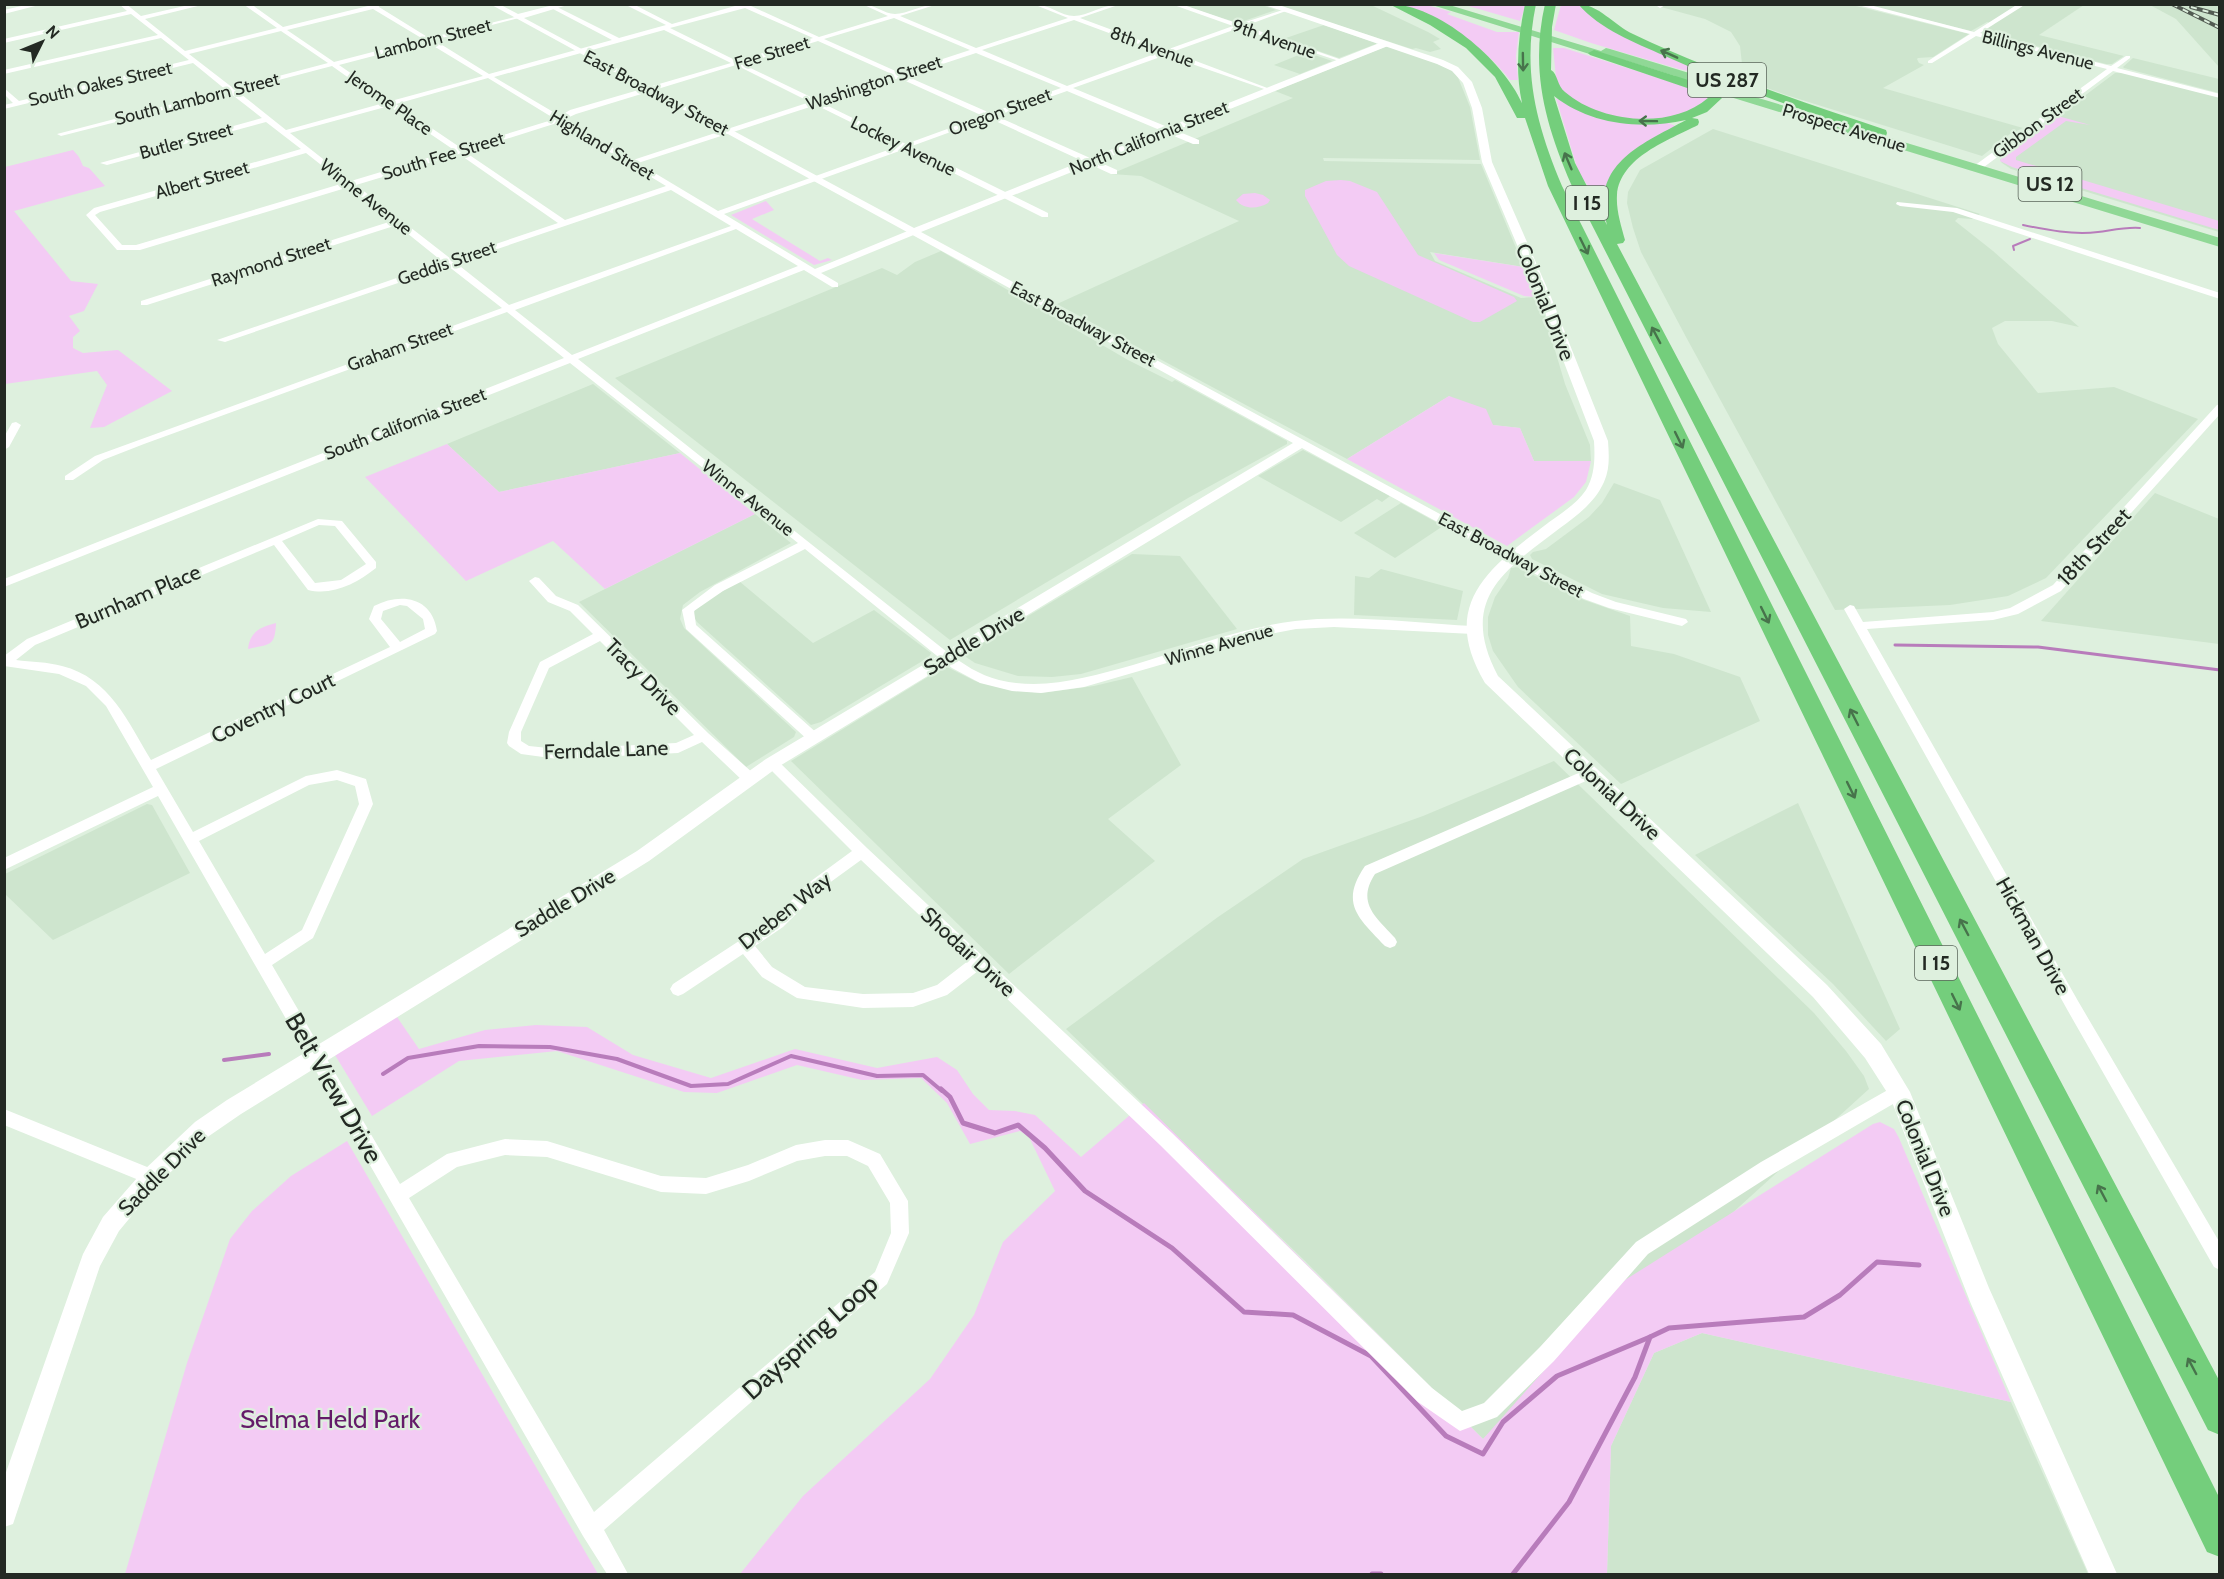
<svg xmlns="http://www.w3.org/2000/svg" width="2224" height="1579" font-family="Cabin,sans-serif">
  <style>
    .built { fill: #cee5ce }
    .green { fill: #f3cbf4 }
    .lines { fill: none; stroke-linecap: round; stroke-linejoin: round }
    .stream-far3 { stroke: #b87cbb; stroke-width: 2 }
    .stream-far2 { stroke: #b87cbb; stroke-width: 3 }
    .stream-far1 { stroke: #b87cbb; stroke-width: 4 }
    .stream { stroke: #b87cbb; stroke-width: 5 }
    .minor { fill: #fff; fill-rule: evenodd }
    .tertiary { fill: #fff; fill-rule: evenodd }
    .secondary { fill: #fff; fill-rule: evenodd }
    .trunk { fill: #90d896; fill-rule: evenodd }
    .motorway { fill: #74ce7c; fill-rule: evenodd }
    .rail-casing { stroke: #525b52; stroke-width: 4 }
    .rail { stroke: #def0de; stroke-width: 2; stroke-dasharray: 6; stroke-linecap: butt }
    .oneway { stroke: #47734b }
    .labels { text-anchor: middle; stroke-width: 4.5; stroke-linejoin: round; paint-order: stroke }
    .far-street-label { font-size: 18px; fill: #232923; stroke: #def0de }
    .shield { fill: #def0de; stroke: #5b655b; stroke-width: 1.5 }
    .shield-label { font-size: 20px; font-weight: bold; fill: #232923 }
    .street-label { font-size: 21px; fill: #232923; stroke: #def0de }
    .near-street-label { font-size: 26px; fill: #232923; stroke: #def0de }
    .near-park-label { font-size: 26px; fill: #641b69; stroke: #def0de }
  </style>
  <rect width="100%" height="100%" fill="#def0de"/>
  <!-- built -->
  <g class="built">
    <path d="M1667,4L1852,5L1969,34L1933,57L1918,58L1917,59L1919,63L1924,65L1883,88L2023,128L2010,134L1982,156L1786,95L1756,84L1743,73L1740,46L1731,32L1705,19L1661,7Z"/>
    <path d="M1181,5H1262L1276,10L1238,23Z"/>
    <path d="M1275,5H1371L1428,32L1440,39L1433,42L1441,49L1430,52L1416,48L1412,49Z"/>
    <path d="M1865,5H2084L2039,35L2124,56L2112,64H2106L1985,33L1983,31L1994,24L1987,22L1971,31Z"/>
    <path d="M2150,5H2219V67L2176,19Z"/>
    <path d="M1324,25L1376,43V44L1339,58L1283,39Z"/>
    <path d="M1387,46L1430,60L1451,70L1457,75L1470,107L1480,160L1323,158L1324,161L1481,164L1524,267L1430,252L1435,261L1521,298L1535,297L1544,313L1565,384L1590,445L1591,461H1534L1520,428L1493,425L1449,396L1347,459L1057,304L1239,221L1141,176L1111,174L1293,98L1275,91Z"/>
    <path d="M1306,52L1332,61L1300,74L1274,65Z"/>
    <path d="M2133,58L2219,79V93L2124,68L2123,67Z"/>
    <path d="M2115,73H2124L2219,97V232L2011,169L2002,163L2000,160L2003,157Z"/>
    <path d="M1713,129L1980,214L1972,219L1958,218L1955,221L1993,251L2079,327L2052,321H2005L1992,328L1998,344L2038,393L2114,387L2198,419L2046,578L2008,596L1950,605L1835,610L1686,337L1641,252L1633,228L1627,203L1628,192L1640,170Z"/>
    <path d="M941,251L1128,360L1172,382L1175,380L1287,441V444L1188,498L950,640L615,378L882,268L897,275L915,262Z"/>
    <path d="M593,384L680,453L499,492L447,444Z"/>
    <path d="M1303,450L1390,496L1382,502L1377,499L1341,522L1258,476Z"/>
    <path d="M1614,483L1660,500L1711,612L1663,608L1602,594L1532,559L1530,555L1533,552L1546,549L1589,517L1602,503Z"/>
    <path d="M2155,493L2219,519V644L2041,621Z"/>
    <path d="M1401,503L1443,526L1395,558L1354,533Z"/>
    <path d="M755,514L791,543L700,592L683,605L680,619L684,628L796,732L794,737L746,767L579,602Z"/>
    <path d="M1132,554L1180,556L1237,629L1081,674L1052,677L1018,676L975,663L966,657V653Z"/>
    <path d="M1517,567L1584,600L1630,616L1631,646L1674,654L1740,677L1760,721L1621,784L1518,687L1493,651L1488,635V617L1495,597L1508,578L1511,568Z"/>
    <path d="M1381,569L1463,591L1457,620L1354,615L1355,576L1369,578Z"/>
    <path d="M739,581L813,643L874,610L931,653L929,657L821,722L811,725L697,622L693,616L696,607Z"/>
    <path d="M944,667H947L975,681L1006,689L1041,693L1094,686L1132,677L1181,765L1108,819L1155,861L1009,974L791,761Z"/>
    <path d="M1554,761L1814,1013L1846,1051L1864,1076L1869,1089L1483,1439L1305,1261L1066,1029L1218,917L1303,859L1423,816Z"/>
    <path d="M1798,803L1900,1029L1886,1041L1833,984L1695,855Z"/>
    <path d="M147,804L152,805L190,873L53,940L5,894V874Z"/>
    <path d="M1702,1333L2011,1402L2088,1574H1607L1611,1446L1654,1353Z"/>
  </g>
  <!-- green -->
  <g class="green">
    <path d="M1402,5H1427L1451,12L1447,14L1497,32H1519L1516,56L1518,80H1510C1482,43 1443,23 1402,5Z"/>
    <path d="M1465,5H1526L1520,21Z"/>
    <path d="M1561,5H1579L1589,13L1713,76L1679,69L1591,43L1554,30Z"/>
    <path d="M1553,48H1564L1697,90L1708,96L1707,100C1695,107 1683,115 1669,118C1644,124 1606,119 1583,106C1574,101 1566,93 1557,87Z"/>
    <path d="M1556,98L1596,115L1665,122L1676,126C1642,146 1609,162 1601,203L1579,174Z"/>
    <path d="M2058,116L2090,125L2066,121L2016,157V160L2219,221V230L2012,167L2000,161L2004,154Z"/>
    <path d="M73,150L79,157L83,166L89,168L105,186L14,211L71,281L98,284L84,311L69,316L80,331L73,337V348L83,353L118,350L172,391L104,427L90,428L107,385L97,371L5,384V167Z"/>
    <path d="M1341,180L1350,181L1377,192L1418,255L1514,297L1517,301L1480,322H1473L1349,266L1337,255L1305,196V190L1326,181Z"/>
    <path d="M1255,193L1263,195L1270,200L1268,203C1258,209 1244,210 1236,200L1243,194Z"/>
    <path d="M766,201L774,210L752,219L820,261L828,258L832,260L814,265L731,215Z"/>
    <path d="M1434,253L1523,267L1535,297L1524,296L1439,260Z"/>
    <path d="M1449,396L1486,409L1493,425L1520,428L1534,461H1591L1586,482L1574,497L1507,546L1347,459Z"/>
    <path d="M447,444L499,492L680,453L755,514L605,589L553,541L466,581L365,477Z"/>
    <path d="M276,623C275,647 270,644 248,649C250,632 260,627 276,623Z"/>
    <path d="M397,1017L419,1049L485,1030L536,1025L587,1027L633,1055L711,1078L795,1049L877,1068L937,1057L957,1070L973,1094L989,1110L1015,1111L1035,1115L1081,1157L1144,1103L1483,1439L1625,1280L1873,1124L1880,1122L1894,1129L1899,1138L2011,1402L1702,1333L1654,1353L1611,1446L1607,1574H740L803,1496L930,1379L974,1315L1003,1242L1055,1191L1029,1137L1020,1131L970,1144L947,1103L921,1078L862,1080L797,1065L717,1093L684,1092L557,1051L459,1061L372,1116L335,1055Z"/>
    <path d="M347,1141L598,1574H125L187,1363L230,1239L252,1211L291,1176Z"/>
  </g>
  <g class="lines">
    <!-- stream-far3 -->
    <g class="stream-far3">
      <path d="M2023,225C2047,230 2073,235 2098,232C2113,230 2125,227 2140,228"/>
      <path d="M2014,250L2013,246L2030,239"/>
    </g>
    <!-- stream-far2 -->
    <path class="stream-far2" d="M1895,645L2038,647L2220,670"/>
    <!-- stream-far1 -->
    <g class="stream-far1">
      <path d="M224,1060L269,1054"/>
      <path d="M383,1074L408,1058L479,1046L550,1047L617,1059L691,1086L728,1084L791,1056L877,1076L923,1075L942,1091"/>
    </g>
    <!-- stream -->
    <g class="stream">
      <path d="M941,1089L950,1097L963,1123L995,1133L1018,1125L1045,1148L1085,1191L1172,1248L1244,1312L1293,1315L1371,1356L1446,1436L1483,1454L1503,1422L1557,1376L1650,1337"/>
      <path d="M1372,1574H1381"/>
      <path d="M1513,1574L1569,1502L1635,1377L1650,1337L1669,1328L1804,1317L1840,1295L1877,1262L1919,1265"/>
    </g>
    <!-- minor -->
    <g class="minor">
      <path d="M30,4H43L4,14V10Z"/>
      <path d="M119,4H126L141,16L193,4H206L145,19L185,51L277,28L243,4H251L283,27L368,6L366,4H378L379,7L429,38L519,16V18L434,40L489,74L612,40L553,9L555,6L619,38L666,25L624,4H633L672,24L742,4H754L751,6L819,37L888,16L862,4C874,4 884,14 895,14C907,14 923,4 938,4L900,16L976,48L1068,18L1033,4C1049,4 1061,16 1074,16C1087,16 1104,4 1121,4L1080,18L1166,50L1233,26L1171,4H1181L1239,24L1286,9V11L1245,26L1342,60V62L1239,28L1172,52L1270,89V91L1166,55L1073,88L1199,140V144H1193L1067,91L996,116L1117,170V174H1111L989,118L912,146L1048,213V217H1042L905,149L724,214L815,269L910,230H916V234L821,273L838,283V287H832L804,270L578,359L947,652C963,664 979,675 999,680C1045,691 1088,677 1133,665C1186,649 1240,628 1295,621C1349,614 1418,623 1473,626L1479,630L1473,634L1334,627L1296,629L1260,636L1084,687L1041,693L1012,691L980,683L952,668L805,549L723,591L694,611L696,625L819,735L821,738L819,741H809L686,629L682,610L715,585L798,543L570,363L4,587V579L564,358L507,312L144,444L103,460L73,480H65V476L95,456L502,308L448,266L225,342L217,340L443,262L397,225L147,305H141V301L392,221L349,187L140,250H117L86,215L94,208L301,149L266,122L107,165L100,163L262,118L230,93L61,136L57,134L226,90L193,63L4,109V105L13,103L4,94V88L19,101L189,60L161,38L4,74V70L158,35L131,14L4,43V39L127,11ZM745,8L813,38L737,61L670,28ZM373,9L423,39L334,62L287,30ZM894,18L970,50L900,73L824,39ZM1074,20L1160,52L1067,86L982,50ZM664,30L731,63L570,110L560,116L494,77ZM281,31L328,63L233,88L189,54ZM818,41L894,75L817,100L742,64ZM427,42L483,76L391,101L339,65ZM976,53L1061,88L990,113L906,76ZM736,65L810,102L633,160L565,119L576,114ZM332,66L384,103L286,130L237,91ZM488,78L555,119L461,148L396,104ZM899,78L983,116L906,144L822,103ZM816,105L899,146L718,211L638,163ZM389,106L454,150L351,181L290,133ZM560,122L666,186L565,220L465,152ZM306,153L344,183L136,245H122L95,215L100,212ZM459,154L558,223L451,259L356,185ZM671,190L731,226L509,305L456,263ZM736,229L798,266L572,355L515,310Z"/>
      <path d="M1658,4H1667L1660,8L1657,6Z"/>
      <path d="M1854,4H1866L1974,32L2018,4H2026L1980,33L2111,66L2126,56H2130V58L2117,68L2220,94V98L2113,71L1980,170H1974V166L2107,69L1976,36L1932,63H1928V61L1970,34Z"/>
      <path d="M1897,202L1957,208L2220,293V299L1953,212L1900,206L1896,204Z"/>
      <path d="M2220,404V414L2061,591L2018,614L1993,620L1867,629L2078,1001L2220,1243V1270L2214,1267L2068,1011L1844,609L1850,605L1854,606L1863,622L1993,612L2010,608L2053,585L2217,405Z"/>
      <path d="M16,422L21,425L9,447L4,450V437L12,423Z"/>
      <path d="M318,519L342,521L376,562V568C357,583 333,596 308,590L274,545L35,645L16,660C31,662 48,662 62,666C110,678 128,722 151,760L390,647L369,619L374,606C401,592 432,597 437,631L435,634L156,769L193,832L306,776L337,770L366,779L373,804L313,938L272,965L400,1184L447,1154L505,1139L547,1141L661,1176L706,1178L748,1165L796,1145L825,1140H848L880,1154L908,1201L909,1233L887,1284L604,1530L628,1574H607L583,1536L158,796L4,870V858L153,787L106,706L86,686L59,674L4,666V656L27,639ZM319,525L335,526L366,564L341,580L315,583L282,541ZM400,605L407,606L423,619L425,629L400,642L381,619L383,611ZM337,780L355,786L359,804L302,930L265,954L199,841L309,785ZM505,1155L547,1157L661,1192L706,1194L749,1181L797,1161L825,1156H847L868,1166L890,1203L891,1233L875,1272L594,1512L409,1198L457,1167Z"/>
      <path d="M1512,553L1592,593L1616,602L1686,619L1688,622L1682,626L1609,608L1584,599L1508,560V554Z"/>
      <path d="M535,577L539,578L556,596L578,605L708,733L754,774L756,778L754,782H744L702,742L678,753L558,759L521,754L509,746L507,743L509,732L540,662L593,634L570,611L548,602L529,581ZM600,641L694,735L676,743L558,749L529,746L521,741V732L549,668Z"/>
      <path d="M772,758L777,760L867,848L1172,1133L1432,1388L1462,1411L1484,1403L1540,1347L1636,1242L1761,1162L1893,1087L1899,1085L1905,1087L1907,1092L1905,1097L1773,1174L1648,1254L1554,1361L1497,1417L1460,1431L1418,1402L1160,1145L978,971L947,995L913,1007L863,1008L797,998L762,977L743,954L683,994L678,996L673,994L670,989L673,984L773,919L811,881L852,851L767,766L765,763ZM861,860L968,961L937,985L913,993L863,994L805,987L772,967L755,946L783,927L821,889Z"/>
      <path d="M1590,768L1597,773L1595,777L1375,874C1356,903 1376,917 1395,938L1397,942L1395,946L1390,948L1385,946C1359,918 1339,904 1365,866Z"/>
      <path d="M4,1109L157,1171L160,1177L157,1183L151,1185L4,1125Z"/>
    </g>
    <!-- tertiary -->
    <path class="tertiary" d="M490,4H499L518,14L557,4H571L524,18L914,228L1382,42H1388V46L921,232L1519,557L1512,561L1507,560L1302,448L778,767L649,861L241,1114L209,1136L158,1184L119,1231L100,1266L16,1515L13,1524L4,1527V1478L83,1254L103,1217L144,1170L195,1122L227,1100L637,851L766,759L1293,443Z"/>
    <!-- secondary -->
    <path class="secondary" d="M1262,4H1276L1443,60L1458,67L1472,82L1482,108L1492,162L1551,297L1608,441C1609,455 1610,469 1604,482C1595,502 1578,515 1560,528C1503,571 1458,600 1498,676L1827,985L1881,1044L1910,1092L1989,1288L2117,1574H2089L1971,1304L1890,1097L1865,1058L1813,997L1485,683C1440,607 1485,570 1544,526C1558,515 1576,505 1586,490C1595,475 1595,458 1594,441L1539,297L1482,162L1472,108L1463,83L1452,71L1437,64Z"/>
    <!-- trunk -->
    <path class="trunk" d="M1429,4H1446L1601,51L1606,48L1610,49L1699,76V80L2220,238V247L1675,80V76L1624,60L1619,63L1615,62Z"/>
    <!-- motorway -->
    <g class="motorway">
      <path d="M1389,4C1438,4 1503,60 1522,103C1515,70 1518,37 1525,4H1536C1522,71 1536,124 1562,186L2220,1499V1557L2207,1552L1548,186L1525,118H1517L1495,77L1466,48L1430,25Z"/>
      <path d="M1545,4H1556L1552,27L1551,70C1558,74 1557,86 1565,92C1601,123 1671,130 1708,98L1699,92L1590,55L1588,53L1594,50L1707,86L1722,98L1707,112L1692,118L1698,119L1699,122L1698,125C1669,140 1620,157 1617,195C1616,210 1621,225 1625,240L1623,243L1617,244L2220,1382V1435L2208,1430L1571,184C1545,123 1530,70 1545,4ZM1554,96C1591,125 1641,130 1686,120C1642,144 1590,164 1607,225L1575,163Z"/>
      <path d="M1578,4C1598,4 1614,25 1633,34C1715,73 1800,101 1886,130L1887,133L1886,136H1876C1805,111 1734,87 1665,56C1634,42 1601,30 1578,4Z"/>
    </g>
    <defs>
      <g id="rail">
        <path d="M2172,4L2220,28"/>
        <path d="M2191,7L2220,15"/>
      </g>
    </defs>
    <!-- rail casing -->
    <use href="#rail" class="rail-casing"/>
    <!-- rail -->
    <use href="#rail" class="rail"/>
  </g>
  <!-- one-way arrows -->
  <defs><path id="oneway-shaft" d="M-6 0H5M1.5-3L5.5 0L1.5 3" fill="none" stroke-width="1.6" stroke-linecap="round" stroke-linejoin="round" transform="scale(1.5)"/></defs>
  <g class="oneway">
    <use href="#oneway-shaft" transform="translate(1669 54) rotate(-156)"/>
    <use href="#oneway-shaft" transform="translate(1523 62) rotate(89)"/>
    <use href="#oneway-shaft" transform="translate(1648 121) rotate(-179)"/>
    <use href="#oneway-shaft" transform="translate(1568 161) rotate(-113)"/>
    <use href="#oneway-shaft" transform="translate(1584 246) rotate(64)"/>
    <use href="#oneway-shaft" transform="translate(1656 335) rotate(-118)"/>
    <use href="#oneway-shaft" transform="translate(1679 440) rotate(64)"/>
    <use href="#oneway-shaft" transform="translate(1765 615) rotate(64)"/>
    <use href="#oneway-shaft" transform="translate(1854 717) rotate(-117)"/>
    <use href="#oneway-shaft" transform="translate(1851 790) rotate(64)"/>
    <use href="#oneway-shaft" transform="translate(1964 927) rotate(-118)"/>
    <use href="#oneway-shaft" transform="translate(1956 1002) rotate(64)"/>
    <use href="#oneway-shaft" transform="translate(2102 1193) rotate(-118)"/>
    <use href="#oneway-shaft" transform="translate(2192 1366) rotate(-118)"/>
  </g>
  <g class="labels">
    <!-- far-street labels -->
    <g class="far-street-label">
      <text transform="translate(433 39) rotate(-14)" y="6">Lamborn Street</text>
      <text transform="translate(1274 39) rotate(19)" y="6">9th Avenue</text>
      <text transform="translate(1152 47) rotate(20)" y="6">8th Avenue</text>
      <text transform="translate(2038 50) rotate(14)" y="6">Billings Avenue</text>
      <text transform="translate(772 53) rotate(-17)" y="6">Fee Street</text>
      <text transform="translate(874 83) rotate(-18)" y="6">Washington Street</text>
      <text transform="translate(100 84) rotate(-13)" y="6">South Oakes Street</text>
      <text transform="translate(656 93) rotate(28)" y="6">East Broadway Street</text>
      <text transform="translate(197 99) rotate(-14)" y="6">South Lamborn Street</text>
      <text transform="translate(390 103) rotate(35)" y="6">Jerome Place</text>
      <text transform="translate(1000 112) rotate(-20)" y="6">Oregon Street</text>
      <text transform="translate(2038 123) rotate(-36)" y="6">Gibbon Street</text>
      <text transform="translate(1844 128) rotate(17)" y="6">Prospect Avenue</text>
      <text transform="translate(1149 138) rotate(-22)" y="6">North California Street</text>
      <text transform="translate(186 141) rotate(-15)" y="6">Butler Street</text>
      <text transform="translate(602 145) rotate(31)" y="6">Highland Street</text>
      <text transform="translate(903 146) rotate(26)" y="6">Lockey Avenue</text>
      <text transform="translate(443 156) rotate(-17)" y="6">South Fee Street</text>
      <text transform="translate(202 180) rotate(-16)" y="6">Albert Street</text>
      <text transform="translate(366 197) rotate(38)" y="6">Winne Avenue</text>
      <text transform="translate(271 262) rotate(-18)" y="6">Raymond Street</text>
      <text transform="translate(447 263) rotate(-19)" y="6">Geddis Street</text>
      <text transform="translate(1083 324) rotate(28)" y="6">East Broadway Street</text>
      <text transform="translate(400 347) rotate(-20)" y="6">Graham Street</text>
      <text transform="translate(405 424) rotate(-21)" y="6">South California Street</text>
      <text transform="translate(748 498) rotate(38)" y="6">Winne Avenue</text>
      <text transform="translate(1511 555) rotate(28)" y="6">East Broadway Street</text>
      <text transform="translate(1219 645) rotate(-16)" y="6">Winne Avenue</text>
    </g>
    <!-- shield labels -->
    <g class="shield">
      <rect x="1688" y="63" width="78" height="34" rx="4.5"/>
      <rect x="2018.5" y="167" width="63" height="34" rx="4.5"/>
      <rect x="1566" y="186" width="42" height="34" rx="4.5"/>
      <rect x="1915" y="946" width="42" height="34" rx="4.5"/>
    </g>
    <g class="shield-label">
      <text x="1727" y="87">US 287</text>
      <text x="2050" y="191">US 12</text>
      <text x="1587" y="210">I 15</text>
      <text x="1936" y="970">I 15</text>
    </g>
    <!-- street labels -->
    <g class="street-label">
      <text transform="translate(1545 302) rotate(68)" y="7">Colonial Drive</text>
      <text transform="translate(2094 547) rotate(-47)" y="7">18th Street</text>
      <text transform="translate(138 597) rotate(-23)" y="7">Burnham Place</text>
      <text transform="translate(974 641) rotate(-31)" y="7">Saddle Drive</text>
      <text transform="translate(643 677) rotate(45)" y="7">Tracy Drive</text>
      <text transform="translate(273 708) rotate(-26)" y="7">Coventry Court</text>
      <text transform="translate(606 750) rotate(-2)" y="7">Ferndale Lane</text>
      <text transform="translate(1612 794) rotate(43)" y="7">Colonial Drive</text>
      <text transform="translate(565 903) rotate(-31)" y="7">Saddle Drive</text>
      <text transform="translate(785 911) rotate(-38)" y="7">Dreben Way</text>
      <text transform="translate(2033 936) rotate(61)" y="7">Hickman Drive</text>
      <text transform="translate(968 952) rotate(43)" y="7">Shodair Drive</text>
      <text transform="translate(1925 1158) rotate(68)" y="7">Colonial Drive</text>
      <text transform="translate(162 1172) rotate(-45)" y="7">Saddle Drive</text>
    </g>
    <!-- near-street labels -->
    <g class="near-street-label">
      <text transform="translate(334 1088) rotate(60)" y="9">Belt View Drive</text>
      <text transform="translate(810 1337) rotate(-42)" y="9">Dayspring Loop</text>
    </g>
    <!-- near-park labels -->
    <g class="near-park-label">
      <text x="330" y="1428">Selma Held Park</text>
    </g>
  </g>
  <!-- border -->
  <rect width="2224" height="1579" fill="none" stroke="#232923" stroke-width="12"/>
  <!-- north arrow -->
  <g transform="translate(42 42) rotate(47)" stroke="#def0de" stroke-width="4.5" paint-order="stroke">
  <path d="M0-4.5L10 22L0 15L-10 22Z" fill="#232923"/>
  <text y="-9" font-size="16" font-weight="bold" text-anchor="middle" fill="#232923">N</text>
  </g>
</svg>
